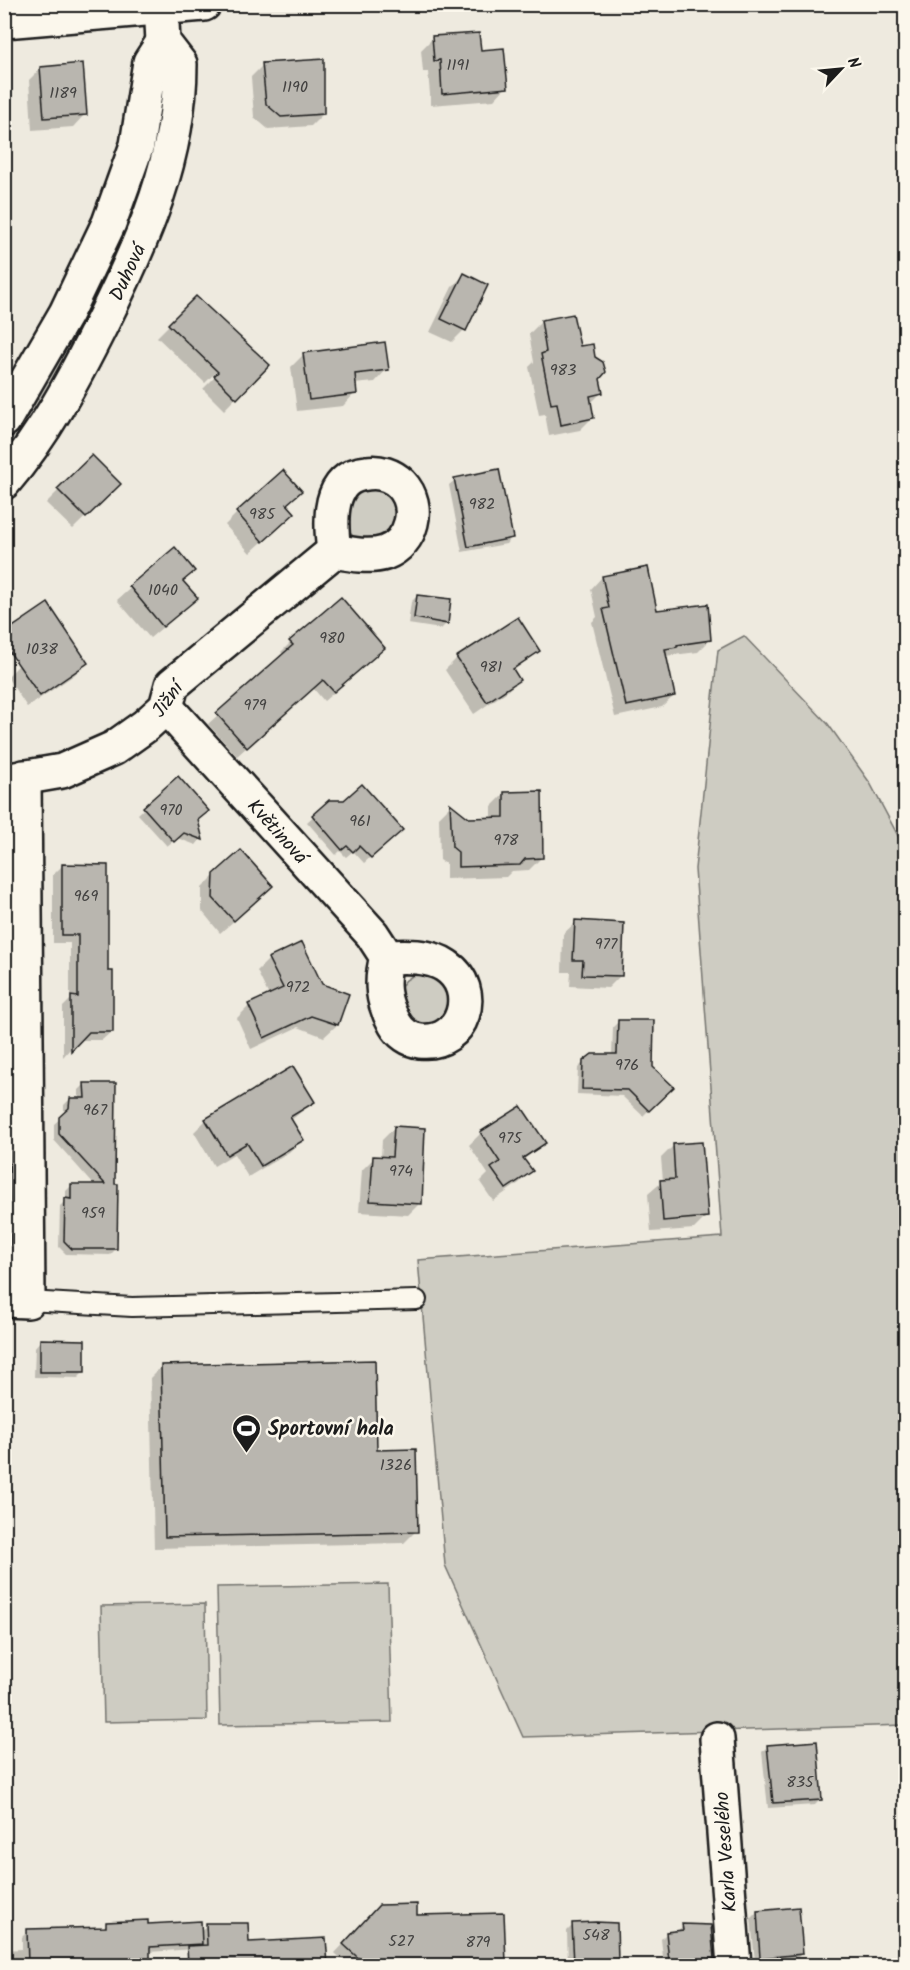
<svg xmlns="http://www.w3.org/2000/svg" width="910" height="1970" font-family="Kalam,sans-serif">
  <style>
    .green { fill: #ceccc2; stroke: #75746f; stroke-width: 1.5 }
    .shadow { fill: #0003 }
    .building { fill: #b9b6af; stroke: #1c1c1c; stroke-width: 1.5 }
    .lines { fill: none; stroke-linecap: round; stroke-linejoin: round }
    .lane-casing { stroke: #1c1c1c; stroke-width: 22 }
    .street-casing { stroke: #1c1c1c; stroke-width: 38 }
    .lane { stroke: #fbf7ec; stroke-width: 18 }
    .street { stroke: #fbf7ec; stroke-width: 33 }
    .labels { text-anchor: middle; stroke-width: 5; stroke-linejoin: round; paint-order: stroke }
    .number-label { font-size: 16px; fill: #434241 }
    .street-label { font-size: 20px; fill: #1c1c1c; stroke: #fbf7ec }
    .poi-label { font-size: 20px; font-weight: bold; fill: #1c1c1c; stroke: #fbf7ec; text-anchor: start }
  </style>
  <rect width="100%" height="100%" fill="#eeeadf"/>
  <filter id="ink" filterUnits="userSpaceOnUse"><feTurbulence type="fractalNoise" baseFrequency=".0167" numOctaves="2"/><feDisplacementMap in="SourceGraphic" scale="12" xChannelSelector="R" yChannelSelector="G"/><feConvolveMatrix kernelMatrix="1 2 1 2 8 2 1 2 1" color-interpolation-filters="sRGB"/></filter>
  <g filter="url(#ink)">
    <!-- green -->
    <g class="green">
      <path d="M115,267L72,352L5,462L4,446L30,408L103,268Z"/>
      <path d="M370,486L391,494L399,512L387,539L357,540L347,530L350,495Z"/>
      <path d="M744,636L828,724L870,783L905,849V1725L523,1737L445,1565L418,1260L722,1237L695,869L718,650Z"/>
      <path d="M425,973L447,985L451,1012L425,1031L396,1010C398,990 401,975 425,973Z"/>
      <path d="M388,1584L392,1722L220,1725L217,1587Z"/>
      <path d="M205,1604L207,1720L104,1722L101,1606Z"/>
    </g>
    <!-- shadow -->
    <g class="shadow">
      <path d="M433,38L506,87L494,100L431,105L428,72H423L421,50Z"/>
      <path d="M263,65L323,114L311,126L268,129L254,117L251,77Z"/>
      <path d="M41,68L85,114L73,127L32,130L29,80Z"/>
      <path d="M464,275V330L452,342L430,332L452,287Z"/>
      <path d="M196,298L268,365L224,410L203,389L220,372L218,370L205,383L157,337Z"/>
      <path d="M572,316L578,348L599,379L601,393L590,404L593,417L580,430L549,436L545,414L539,415L529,367L534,362L529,334L541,322Z"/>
      <path d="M304,354L387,369L375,382L354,384L355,393L343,406L297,411L291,367Z"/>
      <path d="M92,457L119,484L73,529L46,503Z"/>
      <path d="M455,480L511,538L506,544L462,552L449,485Z"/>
      <path d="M300,491L286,505L281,525L250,553L225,525L237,513Z"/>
      <path d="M174,550L182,582L183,610L150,638L117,600Z"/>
      <path d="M602,577L656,611L710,640L698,652L665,656L674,696L662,707L615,717L592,622L597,617L591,589Z"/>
      <path d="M417,596L447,623L441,629L408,624L411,602Z"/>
      <path d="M341,599L374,658L324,701L313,688L237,756L208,724L284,655L281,652L290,643Z"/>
      <path d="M538,651L513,671L519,680L506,692L474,714L445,670L457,658Z"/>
      <path d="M87,662L74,675L27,707L7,677L19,665Z"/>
      <path d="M178,778L197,821L201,839L196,845L177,838L167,846L138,814Z"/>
      <path d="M504,794L541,858L529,870L512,871L506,877L446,879V864L440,860L439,817L451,805L469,820L492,819V806Z"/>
      <path d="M330,801L395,835L364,863L353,851L346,857L340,851L336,855L307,822Z"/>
      <path d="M62,866L106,973L111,1032L102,1040H78L63,1057V1007L70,1000V943H53V875Z"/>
      <path d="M215,875L259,899L220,933L202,911V888Z"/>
      <path d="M576,922L620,976L608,988L570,986L571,972H562L563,934Z"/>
      <path d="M269,959L337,1025L324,1037L298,1027L251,1049L237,1018L249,1006L269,996L257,971Z"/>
      <path d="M619,1021L651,1067L672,1087L643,1116L622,1096L577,1094L578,1068L584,1062L612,1056L613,1027Z"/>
      <path d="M85,1084L113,1186L116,1249L110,1255L66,1254L59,1247L60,1206L66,1200V1191L72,1185L95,1186L54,1140V1124L64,1115V1105L70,1099H79V1090Z"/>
      <path d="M313,1102L290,1121L302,1140L289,1152L248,1177L234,1154L214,1166L194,1132L206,1120Z"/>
      <path d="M394,1128L420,1203L408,1215L359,1212L362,1170L374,1158H381L382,1140Z"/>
      <path d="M481,1133L544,1142L523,1160L531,1171L519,1183L493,1201L480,1182L488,1174L469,1145Z"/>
      <path d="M673,1146L706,1217L694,1229L651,1232L648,1194L663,1181L661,1158Z"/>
      <path d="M40,1341L84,1372L78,1378L34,1377L35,1347Z"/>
      <path d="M162,1366L376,1452L416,1531L404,1543L154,1548L150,1378Z"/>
      <path d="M768,1746L821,1799L815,1805L768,1808L762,1752Z"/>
      <path d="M757,1912L801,1954L795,1960L755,1963L751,1918Z"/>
      <path d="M370,1916L416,1917L504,1962L501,1966H349L335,1953Z"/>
      <path d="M107,1924L200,1931L207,1925L247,1944L325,1939L326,1966H202L201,1943L195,1949L148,1952V1966H4V1950L22,1949V1937L28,1931L102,1928Z"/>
      <path d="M573,1925L617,1961L613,1966H568L567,1931Z"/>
      <path d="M683,1926L713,1958L707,1964L664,1966L661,1939L667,1933L676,1932Z"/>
    </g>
    <!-- building -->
    <g class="building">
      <path d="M479,33L481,50L504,48L508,88L442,94L440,60L434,61L432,36Z"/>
      <path d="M324,59V114L281,117L266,104L262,63Z"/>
      <path d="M83,63L87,115L44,118L40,67Z"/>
      <path d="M464,273L488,285L466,331L441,319Z"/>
      <path d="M196,296L270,365L237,399L214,376L218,372L168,324Z"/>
      <path d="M573,314L580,346L593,344L595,357L603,362L606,372L600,379L603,393L590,396L594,418L561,425L557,403L551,404L541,354L546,352L541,320Z"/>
      <path d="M385,342L389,370L355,374L357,394L309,400L303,353Z"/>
      <path d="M92,455L121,484L86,518L57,489Z"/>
      <path d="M499,469L513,538L468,547L454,478Z"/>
      <path d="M283,470L302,491L287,504L295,513L263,542L236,512Z"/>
      <path d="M175,547L195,571L183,581L198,598L163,627L129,586Z"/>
      <path d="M648,567L657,610L708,604L711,640L677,645V647L665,649L675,696L626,706L603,609L609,608L602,576Z"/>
      <path d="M417,595L451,599L448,624L414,618Z"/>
      <path d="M341,597L385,648L334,692L323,680L247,748L216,713L293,645L289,641Z"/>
      <path d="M48,603L88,663L40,696L4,644V633Z"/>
      <path d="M518,617L540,651L513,669L520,680L487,702L456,657Z"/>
      <path d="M178,776L209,811L198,820L203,840L184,833L174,842L143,807Z"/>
      <path d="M362,784L403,830L371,858L359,846L353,852L347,846L342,850L312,815L329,800H344Z"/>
      <path d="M542,791L543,858L525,859L520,865L458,867V852L452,847L450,803L469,818L504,817V792Z"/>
      <path d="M241,850L273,886L234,921L213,898L214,874Z"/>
      <path d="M62,864L108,865V971H113V1032H89L71,1051V996L78,997V935H62Z"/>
      <path d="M575,920L624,923L622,976L582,975L583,960H573Z"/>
      <path d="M302,942L322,984L349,994L338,1025L311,1016L264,1038L248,1004L283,988L268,958Z"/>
      <path d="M618,1020H654L653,1067L674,1087L649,1111L628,1090L582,1089L583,1061L592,1054H617Z"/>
      <path d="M293,1066L315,1102L290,1117L304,1140L261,1166L247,1143L227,1155L205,1119Z"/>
      <path d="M84,1083H116L115,1184H118L117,1249H72L64,1241L65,1198L71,1199V1184H105L59,1134V1117L69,1108L70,1098H85Z"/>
      <path d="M521,1106L546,1143L523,1158L533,1171L506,1189L491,1168L500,1162L480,1132Z"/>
      <path d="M394,1126L425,1128L422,1204L370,1201L373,1156L392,1157Z"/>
      <path d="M702,1142L708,1217L663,1221L660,1180L675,1179L673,1144Z"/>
      <path d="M40,1339L85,1340V1372H40Z"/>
      <path d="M375,1360L377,1450L416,1449L418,1532L165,1537L161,1365Z"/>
      <path d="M817,1741L822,1800L773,1803L767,1745Z"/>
      <path d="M417,1904V1915L504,1913L506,1963L366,1965L343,1944L379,1905Z"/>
      <path d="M799,1907L803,1954L760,1958L757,1911Z"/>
      <path d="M148,1920V1924L201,1921L202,1944L150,1947V1965H28L27,1929L106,1927V1922Z"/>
      <path d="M596,1922L617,1923L618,1962L574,1964L572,1923Z"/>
      <path d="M206,1923H248L249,1942L326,1938L328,1965H188L187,1946L207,1945Z"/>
      <path d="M682,1924L711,1925L714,1959L669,1961L666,1932L683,1930Z"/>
    </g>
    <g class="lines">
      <defs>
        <path id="lane" d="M28,1301L132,1307L417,1300"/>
        <g id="street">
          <path d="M4,21L204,4"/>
          <path d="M4,420L66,313L109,223L137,145L150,62L163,42"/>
          <path d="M4,482C45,434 74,379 102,323C143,241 180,158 180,64L163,42L161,4"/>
          <path d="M166,707L372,934L387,957C405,956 430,955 446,966C481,989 464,1046 420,1041C410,1040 400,1033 395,1024C382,1001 380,982 387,957"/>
          <path d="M4,781L62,771L114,748L145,726L166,707L172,685L334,551C350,554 369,558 385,553C412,543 422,506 401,484C392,475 379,471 367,473C327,476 330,521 334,551"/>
          <path d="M4,1300L28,1301L24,777"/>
          <path d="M717,1739L734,1966"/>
        </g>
      </defs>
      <!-- lane casing -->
      <use href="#lane" class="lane-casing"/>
      <!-- street casing -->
      <use href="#street" class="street-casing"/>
      <!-- lane -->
      <use href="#lane" class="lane"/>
      <!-- street -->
      <use href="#street" class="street"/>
    </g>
  </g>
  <!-- icons -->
  <defs>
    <symbol id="stadium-pin" viewBox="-11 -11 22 30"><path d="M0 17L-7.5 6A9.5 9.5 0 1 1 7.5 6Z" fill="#1c1c1c" stroke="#fbf7ec"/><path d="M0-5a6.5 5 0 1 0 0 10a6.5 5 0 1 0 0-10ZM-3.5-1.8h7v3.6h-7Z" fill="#fff"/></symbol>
  </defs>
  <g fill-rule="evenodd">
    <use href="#stadium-pin" x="230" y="1412" width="33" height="45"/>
  </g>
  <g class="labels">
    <!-- number labels -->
    <g class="number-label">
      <text x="458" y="70">1191</text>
      <text x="295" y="92">1190</text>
      <text x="63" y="98">1189</text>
      <text x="563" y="375">983</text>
      <text x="482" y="509">982</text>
      <text x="262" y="519">985</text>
      <text x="163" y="595">1040</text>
      <text x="332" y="643">980</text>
      <text x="42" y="654">1038</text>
      <text x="491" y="672">981</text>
      <text x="255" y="710">979</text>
      <text x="171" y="815">970</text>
      <text x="360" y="826">961</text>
      <text x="506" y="845">978</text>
      <text x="86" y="901">969</text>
      <text x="606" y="949">977</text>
      <text x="298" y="992">972</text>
      <text x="627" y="1070">976</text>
      <text x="95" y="1115">967</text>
      <text x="510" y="1143">975</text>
      <text x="401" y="1176">974</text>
      <text x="93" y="1218">959</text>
      <text x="396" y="1470">1326</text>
      <text x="800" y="1787">835</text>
      <text x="596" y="1940">548</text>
      <text x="401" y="1946">527</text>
      <text x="478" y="1947">879</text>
    </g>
    <!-- street labels -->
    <g class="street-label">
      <text transform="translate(127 272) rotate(-65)" y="7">Duhová</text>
      <text transform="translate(167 699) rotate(-54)" y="7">Jižní</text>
      <text transform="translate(278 831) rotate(48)" y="7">Květinová</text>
      <text transform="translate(725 1852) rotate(-94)" y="7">Karla Veselého</text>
    </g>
    <!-- poi labels -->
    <g class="poi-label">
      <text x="268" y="1435">Sportovní hala</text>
    </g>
  </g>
  <!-- margin -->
  <rect width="910" height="1970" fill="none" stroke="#fbf7ec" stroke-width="24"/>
  <rect x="12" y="12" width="886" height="1946" fill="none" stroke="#1c1c1c" stroke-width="2" filter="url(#ink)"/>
  <!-- north arrow -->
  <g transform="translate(841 69) rotate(64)" stroke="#fbf7ec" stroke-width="4.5" paint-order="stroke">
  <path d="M0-4.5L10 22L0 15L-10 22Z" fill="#1c1c1c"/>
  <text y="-9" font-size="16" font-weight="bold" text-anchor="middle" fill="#1c1c1c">N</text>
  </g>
</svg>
